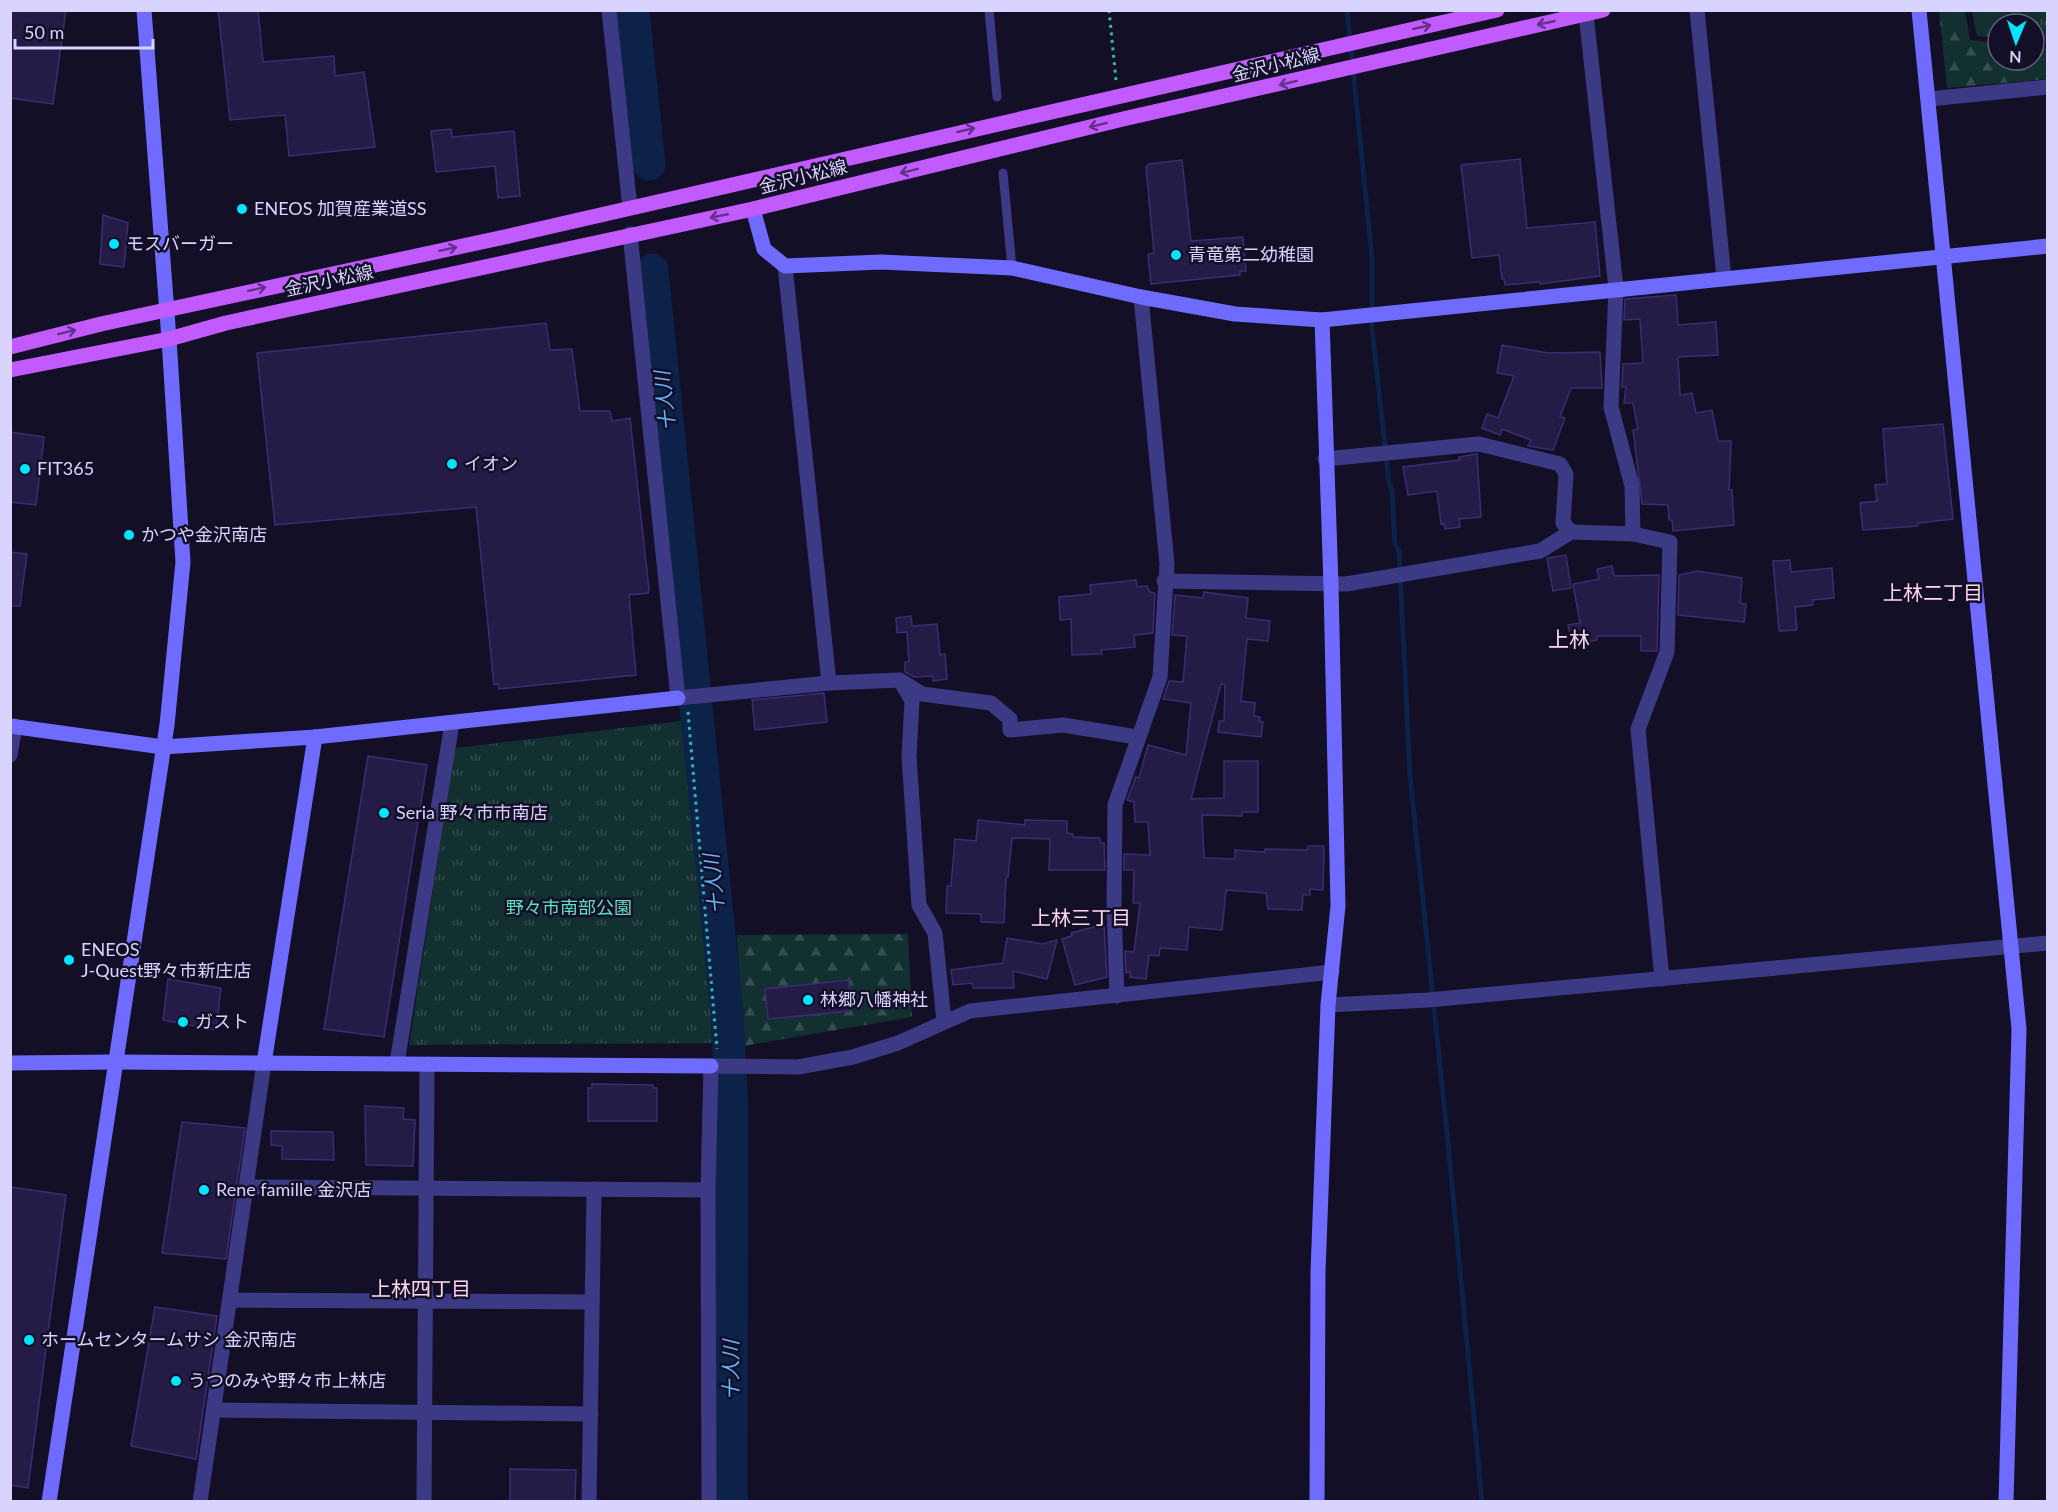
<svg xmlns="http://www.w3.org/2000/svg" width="2058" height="1512" font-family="Lato,'Noto Sans JP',sans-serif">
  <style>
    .grass { fill: url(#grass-tufts) }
    .forest { fill: url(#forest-firs) }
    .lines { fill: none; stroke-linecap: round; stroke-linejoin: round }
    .stream { stroke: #0c2248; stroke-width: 5 }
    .river { stroke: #0c2248; stroke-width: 33 }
    .building { fill: #241b47; stroke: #3b2d73; stroke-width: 1.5 }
    .path { stroke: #2fb8b0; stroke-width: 3; stroke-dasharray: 3 4.5; stroke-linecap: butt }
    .lane { stroke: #3d3a85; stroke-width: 9 }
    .street { stroke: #3d3a85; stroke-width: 15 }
    .secondary { stroke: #6f6bff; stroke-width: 15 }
    .primary { stroke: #c25bff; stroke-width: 15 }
    .oneway { stroke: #623188 }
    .poi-dot { fill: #00e5ff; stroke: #130f26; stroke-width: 2 }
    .labels { text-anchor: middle; stroke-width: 5; stroke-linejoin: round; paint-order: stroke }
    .street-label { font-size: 18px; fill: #d9d4ff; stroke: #130f26 }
    .poi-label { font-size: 18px; fill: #d9d4ff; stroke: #130f26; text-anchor: start }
    .park-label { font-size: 18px; fill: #5fe0c0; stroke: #130f26 }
    .water-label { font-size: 20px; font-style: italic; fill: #62b6ff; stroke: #130f26 }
    .neighbourhood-label { font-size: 20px; fill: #ffd6f0; stroke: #130f26 }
    .quarter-label { font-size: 21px; fill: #ffd6f0; stroke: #130f26 }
  </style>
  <defs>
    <pattern id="grass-tufts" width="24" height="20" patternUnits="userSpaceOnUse" patternTransform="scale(1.5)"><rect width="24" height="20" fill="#12302f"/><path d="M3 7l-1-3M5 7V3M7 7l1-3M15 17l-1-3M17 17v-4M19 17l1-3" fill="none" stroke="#344d4e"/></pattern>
    <pattern id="forest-firs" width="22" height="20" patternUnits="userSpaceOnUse" patternTransform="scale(1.5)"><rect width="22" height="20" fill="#12302f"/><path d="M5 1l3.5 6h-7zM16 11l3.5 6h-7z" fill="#344d4e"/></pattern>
  </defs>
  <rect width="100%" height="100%" fill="#130f26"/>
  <!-- grass -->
  <g class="grass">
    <path d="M1972,11H2047V41L2034,40V24H1998V37L1977,36Z"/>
    <path d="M688,720L720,1043L409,1045L455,748Z"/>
  </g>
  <!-- forest -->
  <g class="forest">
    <path d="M1939,11H1965L1970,40L1998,43V60H2034V47L2047,48V79L1947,88Z"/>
    <path d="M908,934L912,1017L743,1046L737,935Z"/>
  </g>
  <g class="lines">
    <!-- stream -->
    <path class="stream" d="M1347,10L1372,258V329L1389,483L1392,490L1395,544L1399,551L1410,775L1448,1143L1482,1502"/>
    <!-- river -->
    <g class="river">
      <path d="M633,10L649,164"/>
      <path d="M652,270L727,1014L732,1109L731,1502"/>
    </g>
  </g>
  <!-- building -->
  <g class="building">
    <path d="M10,10H66L53,104L10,98Z"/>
    <path d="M218,10H258L263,62L334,56L335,76L364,72L375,147L289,156L285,115L230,120Z"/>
    <path d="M451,129L452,137L514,131L520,196L498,198L495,166L436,172L431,131Z"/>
    <path d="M1520,159L1527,228L1595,222L1600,276L1540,284V282L1505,285L1504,279H1502L1499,255L1472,258L1461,165Z"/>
    <path d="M1182,160L1191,241L1243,237L1246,271H1240V275L1151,284L1148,254L1154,253L1146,167L1149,164Z"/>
    <path d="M103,215L128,223L124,267L100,264Z"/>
    <path d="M1676,295L1678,325L1716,322L1718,355L1678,357L1680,395L1692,393L1696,413L1712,410L1718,441H1731L1729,490H1732L1734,525L1673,531L1672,520H1669L1668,505L1642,504L1633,430L1638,429L1633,403H1624L1626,387H1622L1623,364L1643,363L1640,319L1624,320L1625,299Z"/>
    <path d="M546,323L550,350L572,349L580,411H610L612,421L630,418L649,589L648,593L629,595L636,675L499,689L498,684L494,685L476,507L275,525L257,353Z"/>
    <path d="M1502,345L1548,353L1600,352L1602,388H1571L1560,417L1565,418L1553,450L1528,446L1531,440L1502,429L1500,435L1482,428L1487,414L1498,418L1514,376L1497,373Z"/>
    <path d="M1943,424L1953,519L1918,523V526L1863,530L1860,503L1877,501L1875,485L1887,484L1883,429Z"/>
    <path d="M10,432L44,437L36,505L10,502Z"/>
    <path d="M1477,454L1481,517L1459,519L1460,527L1445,529L1444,523L1441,524L1437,491L1408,495L1403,467L1460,460L1459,457Z"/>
    <path d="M10,552L27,554L20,606H10Z"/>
    <path d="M1566,555L1571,588L1553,591L1547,558Z"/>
    <path d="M1790,560L1791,572L1832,568L1834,598L1813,600V605L1795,607L1797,630L1779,631L1773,561Z"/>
    <path d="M1612,566L1614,576L1659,575L1657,651H1641V636H1597V640L1572,645L1568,625L1580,623L1573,584L1599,579L1597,569Z"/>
    <path d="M1697,571L1742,578L1740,603L1746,604L1744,622L1678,615L1679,575Z"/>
    <path d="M1136,580L1137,587L1147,586L1150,592L1155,593L1153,633L1134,635L1135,647L1101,650L1102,654L1072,655L1071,619L1060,620L1059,597L1091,594L1090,585Z"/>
    <path d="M1204,592L1248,598L1246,618L1270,621L1268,641L1247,639L1241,701L1255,703L1254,716L1260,717V722H1263L1261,737L1218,732L1219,721H1224L1225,685L1221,684L1191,799L1224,798V761H1258V812H1242V816L1202,815L1204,858L1235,859V850L1265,852V849L1307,850L1308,846H1324L1323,890L1310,889V895H1303L1302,910L1268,909L1266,893L1226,890L1222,930L1189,927L1187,950L1160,948L1159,956L1149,955L1146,979L1130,977V971L1126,973L1125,951L1134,952L1140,903H1133L1134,870H1124V854L1150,855L1148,822H1135L1134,802L1127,800L1136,777L1139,778L1148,745L1186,755L1191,703L1163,699L1169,681L1183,682L1187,636L1172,635L1175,595L1203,598Z"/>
    <path d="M911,616L912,626L937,624L940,655L945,654L947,679L933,681V676L914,677L905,672V662H909L907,632L897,633L896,618Z"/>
    <path d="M824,693L827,722L755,730L752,700Z"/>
    <path d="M368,756L427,765L384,1037L324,1029Z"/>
    <path d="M978,820L1025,825V820L1067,821V833L1073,834V837L1100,838V843H1104L1105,870H1049L1050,839L1012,838L1008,877H1006L1004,923L981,922V914L946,913L947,886H951L955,839L976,841Z"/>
    <path d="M1104,924L1107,977L1075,985L1062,939L1072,936L1071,933Z"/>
    <path d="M1007,938L1042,944L1057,940L1047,979L1013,971L1014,988H973L972,983L953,985L951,970L1003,963Z"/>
    <path d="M168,979L221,988L216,1030L163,1020Z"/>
    <path d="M849,980L850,1011L768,1019L765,989Z"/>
    <path d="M592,1084L653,1085V1088H657V1121H588V1088H592Z"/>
    <path d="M365,1106L404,1108L403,1119L415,1120L413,1166L366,1165Z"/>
    <path d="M182,1122L245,1128L226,1259L162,1253Z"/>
    <path d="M271,1131L333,1132L334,1160L282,1159V1146L271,1145Z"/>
    <path d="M10,1187L66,1195L28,1488L10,1485Z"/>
    <path d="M155,1307L217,1316L196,1459L131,1446Z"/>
    <path d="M510,1469L576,1470L575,1502H510Z"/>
  </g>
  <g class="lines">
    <!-- path -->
    <g class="path">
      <path d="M1109,10L1116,80"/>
      <path d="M688,712L717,1049"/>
    </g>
    <!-- lane -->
    <g class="lane">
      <path d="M989,10L997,97"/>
      <path d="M1003,173L1012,268"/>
    </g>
    <!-- street -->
    <g class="street">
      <path d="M609,10L630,208"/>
      <path d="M1697,10L1724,278"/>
      <path d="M1586,14L1616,288L1611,407L1632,486L1633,534"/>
      <path d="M1929,99L2048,87"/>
      <path d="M630,234L678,698L829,683L900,680L922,694L991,703L1010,719V730L1063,725L1137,737"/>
      <path d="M785,266L829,683"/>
      <path d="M1325,459L1479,444L1560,464L1566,474L1563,523L1571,532"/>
      <path d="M1164,581L1346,584L1540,551L1571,532L1633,534L1670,542L1667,652L1638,729L1662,979"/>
      <path d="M901,682L912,701L909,756L919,905L935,933L944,1021"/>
      <path d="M10,755L15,726"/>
      <path d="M1117,996L1114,909L1115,805L1160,677L1167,564L1141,297"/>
      <path d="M1328,1005L1428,1000L2048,943"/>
      <path d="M397,1063L452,723"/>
      <path d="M247,1187L708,1190"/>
      <path d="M231,1300L592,1302"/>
      <path d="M215,1410L591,1414"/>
      <path d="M200,1502L264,1063"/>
      <path d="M424,1502L427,1064"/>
      <path d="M589,1502L594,1189"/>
      <path d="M709,1502L708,1190L711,1066L798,1067L853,1057L898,1043L970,1011L1332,972"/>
    </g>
    <!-- secondary -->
    <g class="secondary">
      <path d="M1919,10L2019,1029L2006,1502"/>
      <path d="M753,209L764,249L785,266L881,262L1012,268L1141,297L1235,314L1322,320L2048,246"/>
      <path d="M10,726L163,747L315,737"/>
      <path d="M10,1063L115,1062L711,1066"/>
      <path d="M264,1063L315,737L678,698"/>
      <path d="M49,1502L167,725L183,562L169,339L144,10"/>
      <path d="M1317,1502L1318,1272L1328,1005L1338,906L1331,585L1322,320"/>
    </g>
    <!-- primary -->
    <g class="primary">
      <path d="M10,347L101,324L509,236L1497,10"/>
      <path d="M10,370L169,339L226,323L753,209L1123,119L1603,10"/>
    </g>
  </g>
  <!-- one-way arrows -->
  <defs><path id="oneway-shaft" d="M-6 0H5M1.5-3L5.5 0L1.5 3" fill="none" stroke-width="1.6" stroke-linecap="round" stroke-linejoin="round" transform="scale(1.5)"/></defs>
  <g class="oneway">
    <use href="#oneway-shaft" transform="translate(1546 23) rotate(167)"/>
    <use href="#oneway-shaft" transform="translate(1422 27) rotate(-13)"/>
    <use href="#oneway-shaft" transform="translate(1288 83) rotate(166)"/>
    <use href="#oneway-shaft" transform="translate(1098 125) rotate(166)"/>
    <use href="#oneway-shaft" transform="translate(966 130) rotate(-13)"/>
    <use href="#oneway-shaft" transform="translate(909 171) rotate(166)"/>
    <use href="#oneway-shaft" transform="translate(719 216) rotate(169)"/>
    <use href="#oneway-shaft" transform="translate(448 249) rotate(-12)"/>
    <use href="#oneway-shaft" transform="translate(257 289) rotate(-12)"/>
    <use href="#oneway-shaft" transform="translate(67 332) rotate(-14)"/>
  </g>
  <!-- markers -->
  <g class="poi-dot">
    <circle cx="242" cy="209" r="6"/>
    <circle cx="114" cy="244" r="6"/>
    <circle cx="1176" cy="255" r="6"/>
    <circle cx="452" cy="464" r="6"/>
    <circle cx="25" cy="469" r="6"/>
    <circle cx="129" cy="535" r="6"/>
    <circle cx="384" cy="813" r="6"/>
    <circle cx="69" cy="960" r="6"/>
    <circle cx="808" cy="1000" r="6"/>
    <circle cx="183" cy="1022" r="6"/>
    <circle cx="204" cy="1190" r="6"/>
    <circle cx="29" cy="1340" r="6"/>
    <circle cx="176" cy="1381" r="6"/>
  </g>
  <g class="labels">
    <!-- street labels -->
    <g class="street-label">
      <text transform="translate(1276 65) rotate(-14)" y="6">金沢小松線</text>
      <text transform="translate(803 177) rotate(-14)" y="6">金沢小松線</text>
      <text transform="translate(329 281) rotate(-12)" y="6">金沢小松線</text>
    </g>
    <!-- poi labels -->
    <g class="poi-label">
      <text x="254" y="215">ENEOS 加賀産業道SS</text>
      <text x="126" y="250">モスバーガー</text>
      <text x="1188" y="261">青竜第二幼稚園</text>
      <text x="464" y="470">イオン</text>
      <text x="37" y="475">FIT365</text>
      <text x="141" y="541">かつや金沢南店</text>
      <text x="396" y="819">Seria 野々市市南店</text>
      <text x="81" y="956">ENEOS<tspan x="81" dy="21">J-Quest野々市新庄店</tspan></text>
      <text x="820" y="1006">林郷八幡神社</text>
      <text x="195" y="1028">ガスト</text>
      <text x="216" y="1196">Rene famille 金沢店</text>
      <text x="41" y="1346">ホームセンタームサシ 金沢南店</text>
      <text x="188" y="1387">うつのみや野々市上林店</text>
    </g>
    <!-- park labels -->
    <g class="park-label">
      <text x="569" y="914">野々市南部公園</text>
    </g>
    <!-- water labels -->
    <g class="water-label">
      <text transform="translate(665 401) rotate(-96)" y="7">十人川</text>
      <text transform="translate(714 884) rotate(-96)" y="7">十人川</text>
      <text transform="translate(731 1370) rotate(-90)" y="7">十人川</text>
    </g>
    <!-- neighbourhood labels -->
    <g class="neighbourhood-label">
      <text x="1933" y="600">上林二丁目</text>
      <text x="1081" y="925">上林三丁目</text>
      <text x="421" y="1296">上林四丁目</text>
    </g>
    <!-- quarter labels -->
    <g class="quarter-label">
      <text x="1569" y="647">上林</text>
    </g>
  </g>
  <!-- border -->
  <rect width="2058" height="1512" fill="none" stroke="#d9d4ff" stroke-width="24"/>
  <!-- north arrow -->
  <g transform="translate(2016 42) rotate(182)"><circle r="28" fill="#130f26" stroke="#625e7d" stroke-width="1.5"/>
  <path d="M0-4.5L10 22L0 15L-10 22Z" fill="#00e5ff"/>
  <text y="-9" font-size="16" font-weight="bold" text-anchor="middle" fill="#d9d4ff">N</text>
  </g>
  <!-- scale -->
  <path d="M15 39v9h138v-9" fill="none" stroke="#d9d4ff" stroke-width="3"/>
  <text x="24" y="39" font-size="18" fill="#d9d4ff" stroke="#130f26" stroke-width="4.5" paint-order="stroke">50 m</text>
</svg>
